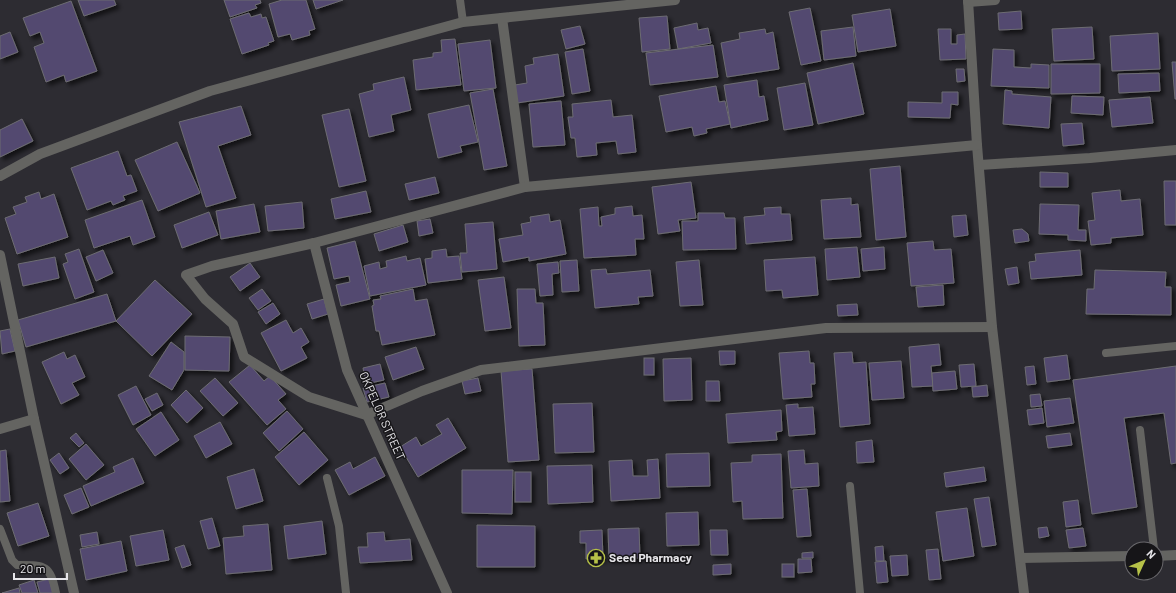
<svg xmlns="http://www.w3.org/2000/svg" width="1176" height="593" font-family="Barlow,sans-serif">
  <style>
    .building { fill: #52496f; stroke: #6d6c72; filter: url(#shadow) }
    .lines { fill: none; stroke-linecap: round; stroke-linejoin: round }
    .lane { stroke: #646461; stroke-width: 8 }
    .street { stroke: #646461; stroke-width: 10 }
    .labels { text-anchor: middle; stroke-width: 3; stroke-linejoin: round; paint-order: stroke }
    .street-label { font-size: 12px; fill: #e6e5e9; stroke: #161518 }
    .poi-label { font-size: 12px; font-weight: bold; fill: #e6e5e9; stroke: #161518; text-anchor: start }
  </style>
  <defs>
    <filter id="shadow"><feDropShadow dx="3.5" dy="3.5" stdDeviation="2" flood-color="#0009"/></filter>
  </defs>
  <rect width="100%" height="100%" fill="#2d2c32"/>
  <!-- building -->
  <g class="building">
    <path d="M78,0H114L116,5L84,16Z"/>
    <path d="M224,0H260L261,3L255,5L257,8L230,17Z"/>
    <path d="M282,0H306L315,29L309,31L310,35L292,40L290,34L278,37L269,4Z"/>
    <path d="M313,0H343L316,9Z"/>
    <path d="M71,1L97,71L66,82L64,75L46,82L34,47L44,43L40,32L30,36L23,18Z"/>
    <path d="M810,8L821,61L801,65L789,12Z"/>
    <path d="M890,9L896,46L858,52L852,15Z"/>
    <path d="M1021,11L1022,29L999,30L998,13Z"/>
    <path d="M249,13L251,17L261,14L262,18L266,17L274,41L268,43L269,45L242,54L230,19Z"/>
    <path d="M667,16L670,49L642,52L639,18Z"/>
    <path d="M697,23L698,30L708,28L711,43L678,49L674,28Z"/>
    <path d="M580,26L585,44L566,49L561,30Z"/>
    <path d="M853,27L856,56L824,60L821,31Z"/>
    <path d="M1092,27L1094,59L1054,61L1052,29Z"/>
    <path d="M765,29L766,34L773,32L779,69L727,77L721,43L740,39L739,33Z"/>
    <path d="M938,29H951V44H957V35L965,34L966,59L940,60Z"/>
    <path d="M10,32L18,52L0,59V36Z"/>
    <path d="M1158,33L1160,69L1112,71L1110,36Z"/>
    <path d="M455,39L461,85L416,90L413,60L433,57V53L442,52L441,40Z"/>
    <path d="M490,40L496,88L464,91L458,44Z"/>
    <path d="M713,45L718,77L650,85L646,53Z"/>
    <path d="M583,49L590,91L572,94L565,52Z"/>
    <path d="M993,49L1014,50V67L1031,68V64L1049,65V88L991,86Z"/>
    <path d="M558,54L564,96L517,103L515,85L527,83L525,66L534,64L533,58Z"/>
    <path d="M1172,62H1176V99H1175Z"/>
    <path d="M853,63L864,114L818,124L807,73Z"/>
    <path d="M1051,64H1100V93L1051,94Z"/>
    <path d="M956,69H964L965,81L957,82Z"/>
    <path d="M1159,73L1160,91L1119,93L1118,74Z"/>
    <path d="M404,77L411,110L391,115L394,131L369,137L359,94L374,90L373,84Z"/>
    <path d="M757,80L759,97L764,96L768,120L731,128L724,85Z"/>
    <path d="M805,83L813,125L784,130L777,88Z"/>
    <path d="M716,86L719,102L725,101L730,124L706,129L707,133L694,136L692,127L666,132L659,96Z"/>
    <path d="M493,89L507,166L484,170L470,93Z"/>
    <path d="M1005,90L1012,91V94L1051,97L1049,128L1003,124Z"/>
    <path d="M942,92H958V105L951,104L950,118L908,117V102L942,103Z"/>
    <path d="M1072,96L1104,97L1103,115L1071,113Z"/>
    <path d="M1150,97L1153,123L1112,127L1109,100Z"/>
    <path d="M611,100L613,117L632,115L636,152L618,154L616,141L596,143L597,155L577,157L575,138H571L568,117H573L572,104Z"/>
    <path d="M561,101L565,145L533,147L529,104Z"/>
    <path d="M469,105L478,142L460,146L462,152L438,158L428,114Z"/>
    <path d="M241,106L251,135L218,146L236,198L206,207L179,122Z"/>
    <path d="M349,109L366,181L339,187L322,115Z"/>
    <path d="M22,119L33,141L0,157V130Z"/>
    <path d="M1082,123L1084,144L1063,146L1061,124Z"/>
    <path d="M177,142L200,193L158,211L135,160Z"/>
    <path d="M118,151L127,176L131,175L137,191L123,196L125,200L113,205L111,201L87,210L71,168Z"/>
    <path d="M900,166L906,237L876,240L870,169Z"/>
    <path d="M1040,172L1068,173V187H1040Z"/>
    <path d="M435,177L439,193L409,200L405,184Z"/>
    <path d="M1164,181H1176V225H1165Z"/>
    <path d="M691,182L696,218L678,220L680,231L658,234L652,187Z"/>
    <path d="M1120,190L1121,201L1140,199L1143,235L1111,238V243L1091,245L1088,221L1095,220L1092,193Z"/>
    <path d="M366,191L371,212L335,219L331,199Z"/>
    <path d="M39,192L41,199L54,194L68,237L17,254L5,218L16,214L13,207L27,202L25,197Z"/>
    <path d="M851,198V205L858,204L861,237L824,239L821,200Z"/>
    <path d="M142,200L155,237L133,245L130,236L94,248L85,220Z"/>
    <path d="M302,202L304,228L268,231L265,206Z"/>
    <path d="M254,204L260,232L221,239L216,211Z"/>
    <path d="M1040,204L1079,205L1078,230H1086V241L1068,240V235L1039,234Z"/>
    <path d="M632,206L633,216L642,215L644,239H635L636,255L584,258L580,209L598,207L599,226H602L601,217L615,214V208Z"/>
    <path d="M781,207V214H790L792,240L746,244L744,217L765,215L764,208Z"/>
    <path d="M209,212L218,235L182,248L174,225Z"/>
    <path d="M698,213H724L725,218H735L736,249L683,250L682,221H698Z"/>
    <path d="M549,214L550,222L560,220L566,254L529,261V257L503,262L499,239L523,235L521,224L531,222L530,217Z"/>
    <path d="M966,215L968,235L954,237L952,216Z"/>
    <path d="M430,219L433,233L419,236L417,221Z"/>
    <path d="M493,222L497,269L462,272L460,253H467L465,224Z"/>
    <path d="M403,225L408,242L379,251L374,234Z"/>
    <path d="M1022,229L1028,234L1029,241L1015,243L1013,230Z"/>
    <path d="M355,241L370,299L341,306L336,285L350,282L349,276L334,279L327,248Z"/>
    <path d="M933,241L934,250L951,249L954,283L911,286L907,243Z"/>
    <path d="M857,247L860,277L827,280L825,249Z"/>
    <path d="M884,247L885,269L863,271L861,249Z"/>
    <path d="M79,249L94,292L75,299L63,264L68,262L65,254Z"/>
    <path d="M446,249L447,257L459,256L462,279L428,283L425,259L432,258V251Z"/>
    <path d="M103,250L113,273L96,281L86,257Z"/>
    <path d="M1080,250L1082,275L1031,279L1029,262L1036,261L1035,254Z"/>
    <path d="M406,256L407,261L420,258L426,285L370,296L364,266L379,262L380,269L387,267L386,261Z"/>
    <path d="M55,257L59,278L23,286L18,264Z"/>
    <path d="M815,257L818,295L783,298L782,290L766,291L764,260Z"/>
    <path d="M577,260L579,291L562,292L560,261Z"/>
    <path d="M699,260L703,305L680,306L676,262Z"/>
    <path d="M558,262L559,273L552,274L553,295L540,296L537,264Z"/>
    <path d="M250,263L260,277L240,291L230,277Z"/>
    <path d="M1017,267L1019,283L1008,285L1005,269Z"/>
    <path d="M606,269L607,274L650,270L653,296L638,297L639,304L595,308L591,270Z"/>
    <path d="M1095,270L1166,272L1165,287H1171V315L1086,314L1087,289H1094Z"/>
    <path d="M504,277L511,328L485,331L478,280Z"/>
    <path d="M155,280L192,314L152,356L116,321Z"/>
    <path d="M943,285L944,305L918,307L916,287Z"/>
    <path d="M262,289L271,301L258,310L249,298Z"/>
    <path d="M413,289L415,301L427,299L435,335L382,345L379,331H376L372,306L374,305L373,300L381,299L380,296Z"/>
    <path d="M517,289H535L536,303H543L545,345L519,346Z"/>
    <path d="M107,294L116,321L26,347L18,320Z"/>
    <path d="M324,299L328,314L312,319L307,304Z"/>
    <path d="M273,303L280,314L266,324L258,312Z"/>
    <path d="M857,304L858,315L838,316L837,305Z"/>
    <path d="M286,320L293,333L301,328L309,342L301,347L307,358L281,371L261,333Z"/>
    <path d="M10,329L15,351L2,354L0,331Z"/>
    <path d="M185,336L230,337L229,371L185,370Z"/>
    <path d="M171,342L184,352V370L172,390L149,376Z"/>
    <path d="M939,344L941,365L931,366L933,386L912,387L909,347Z"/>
    <path d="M416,347L424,369L393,380L385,357Z"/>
    <path d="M719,351H735V364L720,365Z"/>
    <path d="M809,351L810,363H814L815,384H811L812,397L783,399L779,353Z"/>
    <path d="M64,352L67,359L75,355L85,377L72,383L79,395L61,404L42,362Z"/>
    <path d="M852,352L853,363L866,362L870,424L840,427L834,353Z"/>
    <path d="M1067,355L1070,379L1047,382L1044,358Z"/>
    <rect x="644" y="358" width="10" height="17"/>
    <path d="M691,358L692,400L664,401L663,359Z"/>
    <path d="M901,361L904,398L872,400L869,363Z"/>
    <path d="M380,364L384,380L366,384L363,368Z"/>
    <path d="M974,364L976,386L961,387L959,365Z"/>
    <path d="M250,365L264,381L270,376L286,394L278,400L286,409L267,425L229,382Z"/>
    <path d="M1034,366L1036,384L1027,385L1025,367Z"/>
    <path d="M1176,366V463L1171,464L1164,413L1124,418L1137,507L1092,514L1073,380Z"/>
    <path d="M532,369L539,460L508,462L501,371Z"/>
    <path d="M955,371L957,389L933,391L932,373Z"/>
    <path d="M215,378L238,403L223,416L200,391Z"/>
    <path d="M478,378L481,391L465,394L462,381Z"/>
    <path d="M706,381H719L720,401H706Z"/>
    <path d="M385,383L389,397L367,402L363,388Z"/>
    <path d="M987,385L988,396L973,397L972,387Z"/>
    <path d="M136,386L151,415L133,425L118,395Z"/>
    <path d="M186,390L203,408L187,423L171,405Z"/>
    <path d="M157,393L163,405L152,411L145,399Z"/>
    <path d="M1040,394L1042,406L1031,407L1030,395Z"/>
    <path d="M1070,398L1074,423L1047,427L1044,401Z"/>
    <path d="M592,403L594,452L555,453L553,404Z"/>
    <path d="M798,404V408L813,407L815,434L789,436L786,405Z"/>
    <path d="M1042,408L1044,423L1029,425L1027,410Z"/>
    <path d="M781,410L782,431L776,432L777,440L728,443L726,414Z"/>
    <path d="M287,411L303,429L279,451L263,433Z"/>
    <path d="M161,412L179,440L155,456L136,429Z"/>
    <path d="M448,418L466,448L418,477L400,447L416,437L421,446L442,434L436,425Z"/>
    <path d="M220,422L232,444L206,458L194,436Z"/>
    <path d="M304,432L328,460L299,485L275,457Z"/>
    <path d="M76,433L84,443L79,447L70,438Z"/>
    <path d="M1070,433L1072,445L1048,448L1046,436Z"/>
    <path d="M872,440L874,462L857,463L856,442Z"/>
    <path d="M86,444L104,465L86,480L69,459Z"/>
    <path d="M6,450L10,501L0,502V451Z"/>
    <path d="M804,450L805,464L818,463L819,486L791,488L788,451Z"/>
    <path d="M59,453L69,468L60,474L50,460Z"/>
    <path d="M709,453L710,486L667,487L666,454Z"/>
    <path d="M781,454L783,518L743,519L742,501L733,502L731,463L752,462V455Z"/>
    <path d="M375,457L385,476L349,495L335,470L350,462L353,469Z"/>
    <path d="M133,458L144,483L91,506L83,486L115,472L113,467Z"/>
    <path d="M658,459L660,498L611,501L609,461L632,460L633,476H648L647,460Z"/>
    <path d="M592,465L593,502L548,504L547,466Z"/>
    <path d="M984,467L986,481L946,487L944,473Z"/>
    <path d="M254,469L263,501L236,509L227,477Z"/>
    <path d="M462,470H513L512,514L462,513Z"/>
    <rect x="515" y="472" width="16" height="30"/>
    <path d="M81,488L89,507L72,514L64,495Z"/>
    <path d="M807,489L811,536L797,537L793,490Z"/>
    <path d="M989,497L996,545L982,547L974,499Z"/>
    <path d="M1078,500L1081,525L1066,527L1063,502Z"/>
    <path d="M38,503L49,536L18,546L7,513Z"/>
    <path d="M967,508L974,556L943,561L936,512Z"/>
    <path d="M698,512L699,545L667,546L666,513Z"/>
    <path d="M212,518L220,546L208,549L200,521Z"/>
    <path d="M322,521L326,554L288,559L284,526Z"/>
    <path d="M268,524L272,570L226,574L223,538L244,536L243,526Z"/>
    <path d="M477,525L535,526V567H477Z"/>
    <path d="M1047,527L1049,536L1039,538L1038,528Z"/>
    <path d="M639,528L640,558L609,559L608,529Z"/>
    <path d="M1083,528L1086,546L1069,548L1066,530Z"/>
    <path d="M163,530L169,560L136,566L130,536Z"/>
    <path d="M602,530L603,559H586V543H580V531Z"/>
    <path d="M710,530H727L728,555H711Z"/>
    <path d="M97,532L99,544L82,547L80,535Z"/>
    <path d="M384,532L385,541L410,539L412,560L360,563L358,547H368L367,533Z"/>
    <path d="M121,541L127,571L86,580L80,549Z"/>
    <path d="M184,545L191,565L182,568L175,548Z"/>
    <path d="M883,546L884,561H876L875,547Z"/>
    <path d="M938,549L941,579L929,580L926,550Z"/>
    <path d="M813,552V558H802V553Z"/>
    <path d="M907,555L908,575L892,576L890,556Z"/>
    <path d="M798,559H811L812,572L798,573Z"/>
    <path d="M886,561L888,582L877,583L875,562Z"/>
    <path d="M731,564V574L713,575V565Z"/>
    <rect x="782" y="564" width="12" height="13"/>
    <path d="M49,579L53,593H40L37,582Z"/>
    <path d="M34,580L38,593H22L19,585Z"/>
    <path d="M19,588L20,593H2Z"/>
  </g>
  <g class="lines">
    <!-- lane -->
    <g class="lane">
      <path d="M460,0L463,22"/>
      <path d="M1106,353L1176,346"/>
      <path d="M1140,430L1154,549"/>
      <path d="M327,478L339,526L346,593"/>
      <path d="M850,486L860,593"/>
      <path d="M0,529L12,560L17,565C45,565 50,564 56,593"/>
    </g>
    <!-- street -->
    <g class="street">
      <path d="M968,0L977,145L992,327L1024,593"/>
      <path d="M968,2L995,0"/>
      <path d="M502,18L525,187"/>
      <path d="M977,145L525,187L314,243L212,266L186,275L205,299L233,324L244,357L309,397L366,415L422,391L481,370L826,328L992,327"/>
      <path d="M980,165L1090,158L1176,150"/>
      <path d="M0,176L40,154L210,91L463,22L675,0"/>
      <path d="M314,243L347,370L447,593"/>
      <path d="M0,255L34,419L74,593"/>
      <path d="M0,429L34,419"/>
      <path d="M1156,556L1176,555"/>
      <path d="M1020,558L1132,556"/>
    </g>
  </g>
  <!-- icons -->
  <defs>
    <symbol id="pharmacy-ring" viewBox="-11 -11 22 22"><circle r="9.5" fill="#161518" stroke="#b6c148" stroke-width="1.5"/><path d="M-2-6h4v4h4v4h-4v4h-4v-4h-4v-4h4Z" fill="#b6c148"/></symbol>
  </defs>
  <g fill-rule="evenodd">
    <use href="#pharmacy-ring" x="586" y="548" width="20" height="20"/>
  </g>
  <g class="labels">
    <!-- street labels -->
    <g class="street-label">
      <text transform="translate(382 416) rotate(66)" y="4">OKPELOR STREET</text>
    </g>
    <!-- poi labels -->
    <g class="poi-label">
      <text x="609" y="562">Seed Pharmacy</text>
    </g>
  </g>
  <!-- north arrow -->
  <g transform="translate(1144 561) rotate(46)"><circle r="19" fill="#161518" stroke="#69686c"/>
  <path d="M0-3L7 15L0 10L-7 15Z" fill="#b6c148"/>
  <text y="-6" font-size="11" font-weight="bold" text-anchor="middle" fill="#e6e5e9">N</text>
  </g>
  <!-- scale -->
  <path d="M14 573v6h53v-6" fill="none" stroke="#e6e5e9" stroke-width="2"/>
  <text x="20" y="573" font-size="12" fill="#e6e5e9" stroke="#161518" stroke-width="3" paint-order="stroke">20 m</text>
</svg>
